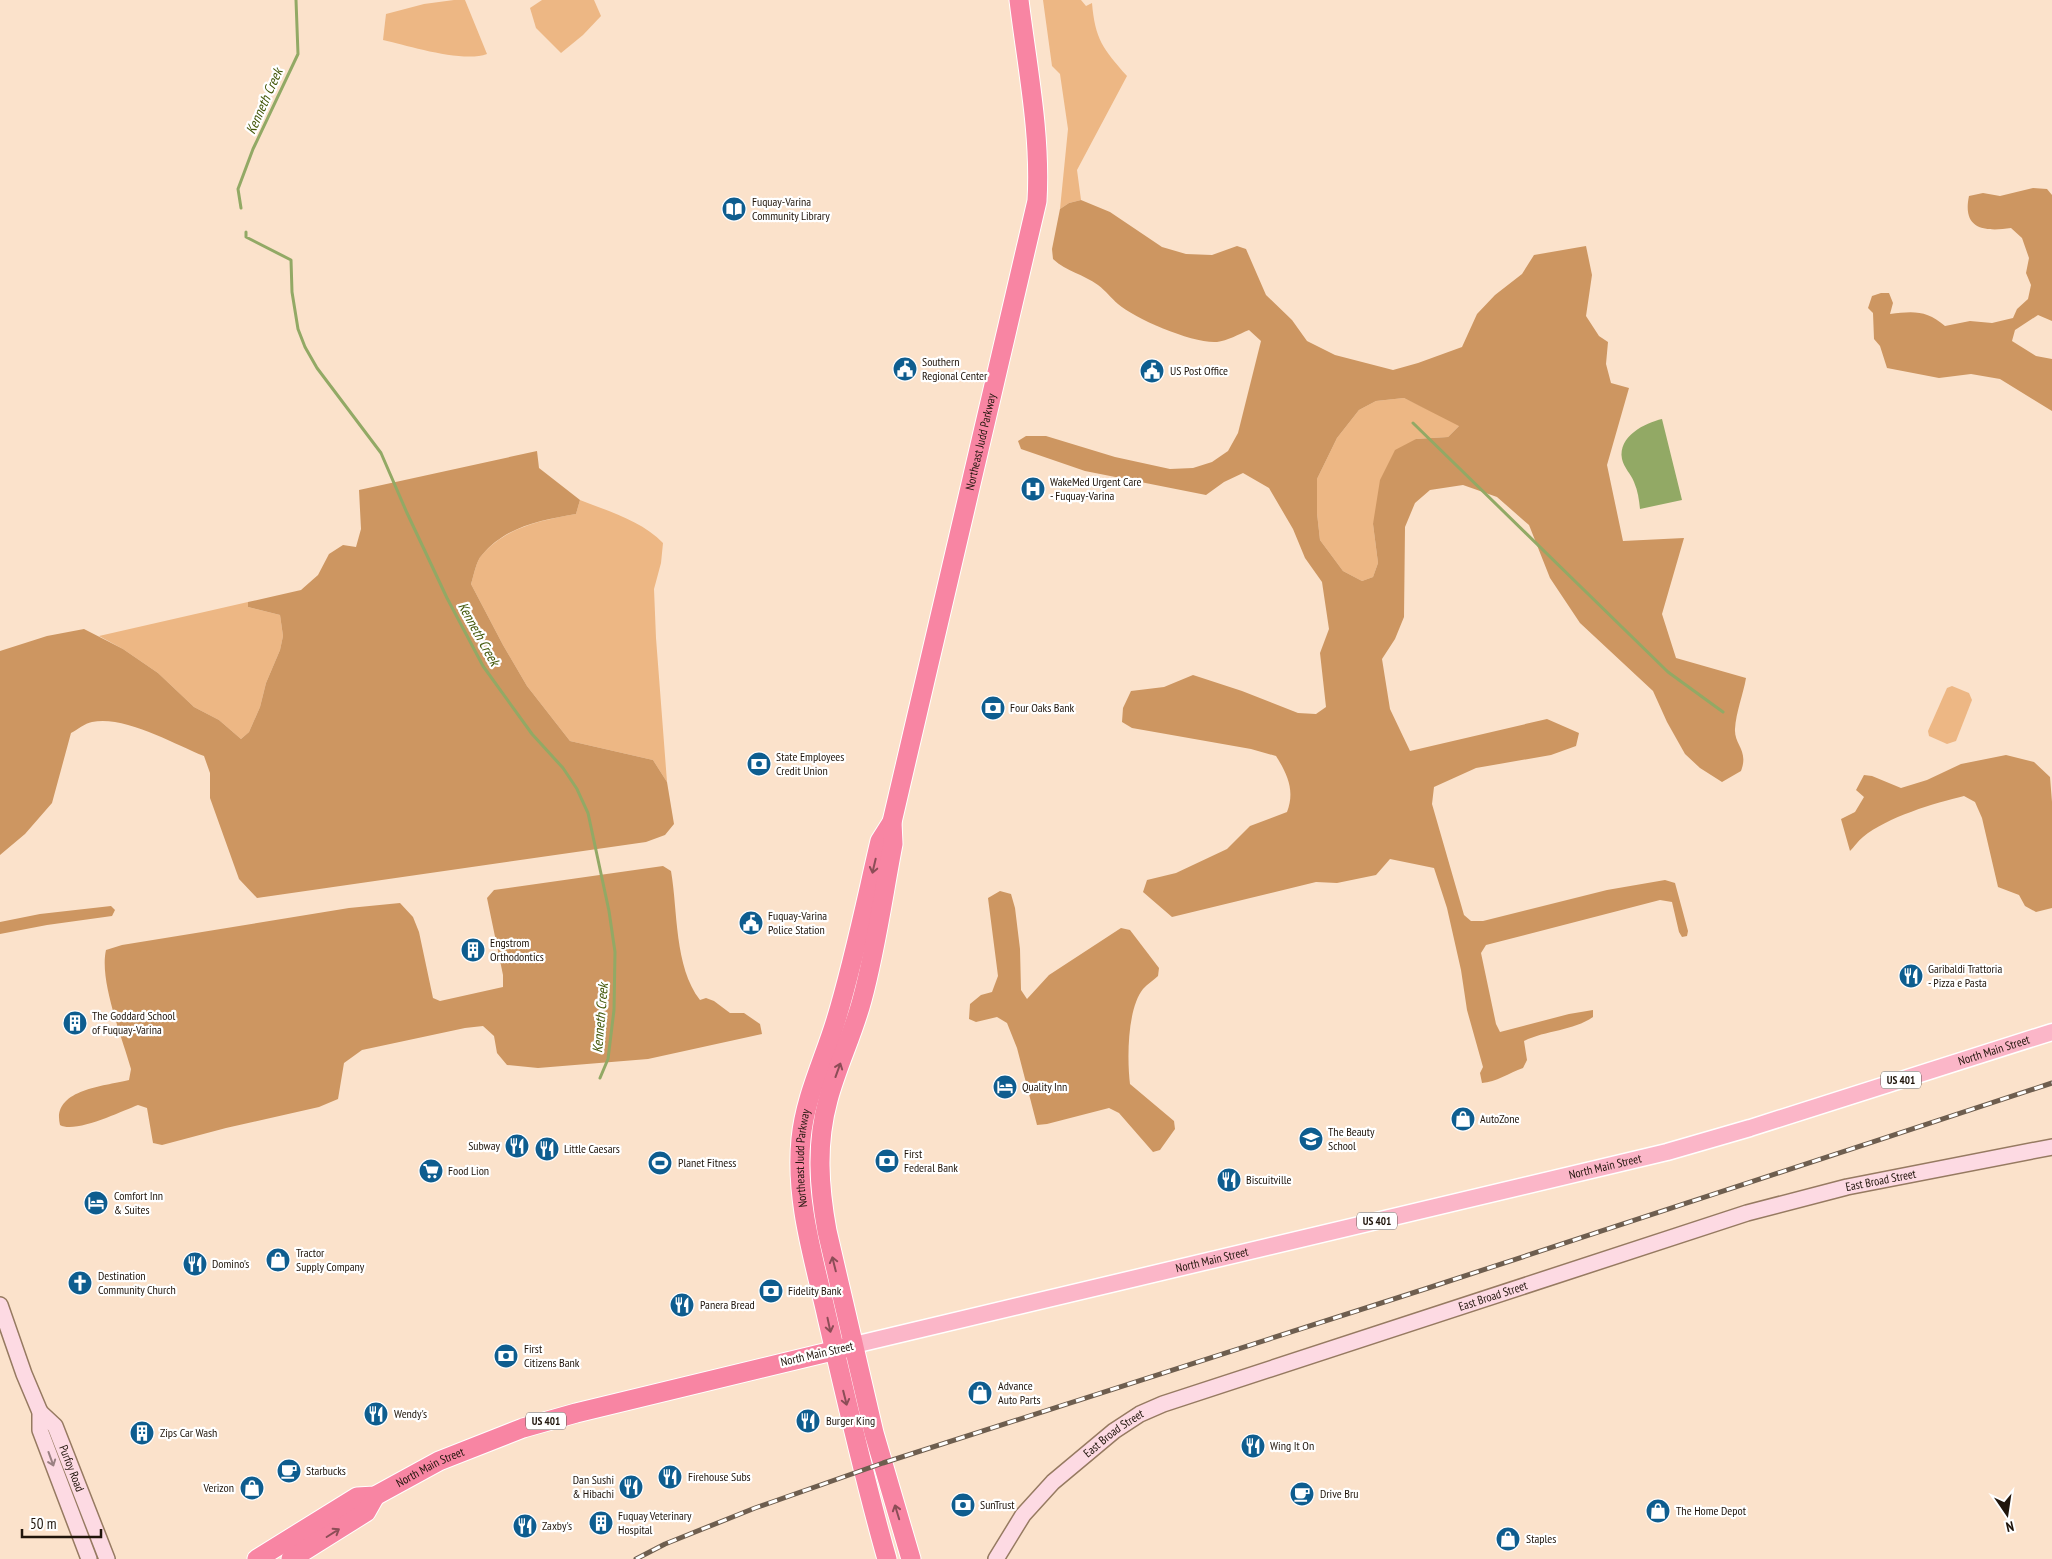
<svg xmlns="http://www.w3.org/2000/svg" width="2052" height="1559" font-family="'PT Sans Narrow',sans-serif">
  <style>
    .green { fill: #edb784 }
    .forest { fill: #cd9661; fill-rule: evenodd }
    .water { fill: #92a965 }
    .lines { fill: none; stroke-linecap: round; stroke-linejoin: round }
    .stream { stroke: #92a965; stroke-width: 3 }
    .secondary-casing { stroke: #967a61; stroke-width: 18 }
    .primary-casing { stroke: #fff; stroke-width: 19 }
    .highway-casing { stroke: #fff; stroke-width: 21 }
    .secondary { stroke: #fddae3; stroke-width: 15 }
    .primary { stroke: #fbb6c8; stroke-width: 16 }
    .highway { stroke: #f885a3; stroke-width: 19 }
    .rail-casing { stroke: #6e5e4f; stroke-width: 5 }
    .rail { stroke: #fff; stroke-width: 3; stroke-dasharray: 9; stroke-linecap: butt }
    .oneway { stroke: #8c4d57 }
    .oneway2 { stroke: #9a8182 }
    .labels { text-anchor: middle; stroke-width: 4.5; stroke-linejoin: round; paint-order: stroke }
    .shield { fill: #fff; stroke: #635b54; stroke-width: 1 }
    .shield-label { font-size: 11px; font-weight: bold; fill: #20150b }
    .poi-label { font-size: 12px; fill: #20150b; stroke: #fff; text-anchor: start }
    .street-label { font-size: 12px; fill: #20150b; stroke: #fff }
    .water-label { font-size: 14px; font-style: italic; fill: #435709; stroke: #fff }
  </style>
  <rect width="100%" height="100%" fill="#fbe2cb"/>
  <!-- green -->
  <g class="green">
    <path d="M454,0H465L487,54C463,63 409,46 383,40L386,14L424,4Z"/>
    <path d="M542,0H594L601,16L583,35L561,53L536,28L530,8Z"/>
    <path d="M1043,0H1081L1086,6L1092,3C1095,39 1103,49 1127,76L1077,170L1081,200L1069,203L1060,209L1068,129L1060,74L1052,66Z"/>
    <path d="M1404,398L1460,425L1448,437L1416,439L1373,524L1378,563L1373,577L1362,581L1343,571L1320,540L1317,513V479L1337,438L1359,410L1376,401Z"/>
    <path d="M580,500C608,511 642,521 663,543L661,563L654,589L656,638L667,782L653,760L570,741L527,686L503,645L471,584C474,575 476,561 482,555C506,527 542,520 576,514Z"/>
    <path d="M248,602V607L280,615L283,636L280,650L266,683L260,707L249,732L241,739L219,720L194,707L158,673L123,649L99,636Z"/>
    <path d="M1952,686L1969,693L1972,700L1956,741L1947,744L1929,736L1928,731L1947,688Z"/>
  </g>
  <!-- forest -->
  <g class="forest">
    <path d="M2033,188L2047,189L2052,195V321L2038,315L2015,330L2012,341L2036,356L2052,359V411L2000,379L1971,374L1939,378L1887,368L1880,346L1874,339L1873,313L1868,308L1872,296L1881,293H1889L1893,303L1890,314C1913,311 1927,310 1945,326L1970,321L1992,323L2013,318L2017,309L2028,299L2031,285L2026,273L2029,258L2022,238L2011,228C1984,232 1962,229 1969,196L1983,193L2000,196Z"/>
    <path d="M1081,200L1110,212L1162,247L1186,254L1212,255L1237,246L1246,249L1266,295L1292,320L1307,341L1335,355L1393,370L1418,363L1462,347L1477,314L1495,295L1522,274L1534,255L1586,246L1592,275L1586,316L1599,336L1608,342L1606,364L1611,383L1629,388L1607,465L1623,541L1684,538L1662,614L1676,658L1746,678C1743,695 1736,712 1735,729C1734,745 1749,750 1741,771L1722,782L1700,768L1685,754L1667,722L1653,691L1580,623L1550,578L1529,525L1497,497L1463,485L1430,490L1415,503L1405,527L1404,617L1395,639L1382,659L1390,709L1410,751L1547,719L1579,733L1576,746L1551,755L1476,768L1434,787L1432,804L1464,915L1471,921H1483L1607,890L1665,880L1675,883L1688,931L1687,936L1682,937L1679,932L1672,902L1660,900L1486,945L1481,953L1496,1024L1500,1032L1569,1014L1593,1010V1017C1573,1031 1546,1030 1524,1041L1527,1060L1523,1068C1509,1073 1496,1082 1482,1083L1480,1073L1483,1067L1467,1010L1461,970L1447,908L1434,868L1390,859L1376,875L1337,883L1316,882L1172,917L1143,892L1147,880L1176,873L1227,849L1250,826L1287,812C1295,791 1288,775 1276,756L1251,749L1132,728L1122,722L1123,708L1131,691L1164,687L1193,675L1242,691L1298,713L1316,714L1326,707L1320,653L1329,629L1322,582L1305,558L1293,529L1269,488L1243,473L1224,482L1206,495L1085,471L1021,449L1018,441L1026,436H1046L1115,457L1170,469L1193,468L1212,462L1228,451L1238,433L1261,341L1249,330C1239,334 1227,341 1217,342C1194,344 1135,319 1118,304C1111,298 1106,291 1098,285C1083,274 1067,272 1053,259L1052,249L1060,209L1069,203ZM1404,398L1459,426L1448,437L1416,439L1395,450L1380,480L1373,524L1378,563L1373,577L1362,581L1343,571L1320,540L1317,513V479L1337,438L1359,410L1376,401Z"/>
    <path d="M537,451L539,468L580,500L576,514C542,520 506,526 482,555C476,561 474,575 471,584L503,645L527,686L570,741L653,760L667,782L674,824L665,835L646,842L257,898L239,879L210,798V773L204,756C174,744 124,715 92,722C85,723 77,730 71,733L52,803L25,834L0,855V651L47,636L84,629L123,649L158,673L194,707L219,720L241,739L249,732L260,707L266,683L280,650L283,636L280,615L248,607V602L301,590L318,575L329,554L343,545L356,547L361,529L359,490Z"/>
    <path d="M2006,755L2034,762L2050,777L2052,802V908L2036,912L2025,906L2019,895L1998,887L1982,818L1975,802L1964,796C1935,803 1887,817 1863,837C1858,841 1854,847 1850,851L1841,819L1855,812L1864,797L1856,790L1864,775L1872,776L1901,788L1927,780L1961,764Z"/>
    <path d="M663,866L671,871C678,911 674,966 700,1000L706,998L714,1001L730,1013H744L760,1024L762,1034L648,1059L538,1068L507,1065L497,1053L494,1036L483,1026L465,1028L362,1050L344,1063L338,1099L319,1107L226,1128L162,1145L153,1143L147,1108L138,1105C122,1111 75,1134 60,1125C51,1089 106,1086 129,1080L131,1069C122,1037 99,981 106,950L122,945L349,908L400,903L413,917L419,932L433,998L440,1001L503,987V975L487,898L494,890Z"/>
    <path d="M1000,891L1011,894L1015,908L1020,949L1021,990L1027,999L1049,975L1121,928L1130,930L1159,968L1158,976C1154,980 1147,984 1143,989C1127,1009 1127,1060 1130,1084L1174,1121L1175,1129L1160,1150L1153,1152L1119,1113L1109,1108L1047,1124L1037,1125L1017,1048L1007,1023L997,1017L976,1022L969,1019L970,1004L981,995L992,992L998,976L988,898Z"/>
    <path d="M111,906L115,910L112,916L47,925L0,934V922L40,914Z"/>
  </g>
  <!-- water -->
  <path class="water" d="M1662,419L1682,500L1640,509C1639,500 1638,491 1634,482C1631,474 1624,468 1622,459C1618,436 1645,423 1662,419Z"/>
  <g class="lines">
    <!-- stream -->
    <g class="stream">
      <path d="M241,208L238,189L253,149L298,54L296,0"/>
      <path d="M246,232V237L291,260L292,292L298,329L305,347L317,368L381,453L407,513L447,598L483,666L532,734L563,768L577,789L588,813L609,911L615,952L614,1010L608,1059L600,1078"/>
      <path d="M1413,423L1668,672L1723,712"/>
    </g>
    <defs>
      <g id="secondary">
        <path d="M0,1305L24,1374L40,1412V1430L89,1559"/>
        <path id="s1" d="M40,1412L55,1426L107,1559"/>
        <path id="s2" d="M996,1559L1023,1515L1053,1482L1114,1431L1140,1414L1163,1404L1747,1213L1847,1187L2052,1147"/>
      </g>
      <g id="primary">
        <path id="s3" d="M854,1345L1667,1152L1750,1128L2052,1032"/>
      </g>
      <g id="highway">
        <path id="s4" d="M257,1559L357,1497L375,1496L439,1461L523,1428L576,1413L845,1348"/>
        <path d="M291,1559L366,1512L375,1496"/>
        <path id="s5" d="M887,1559C864,1479 846,1398 827,1317C814,1259 795,1200 801,1139C805,1097 824,1060 836,1020C854,961 866,901 880,841L892,822"/>
        <path id="s6" d="M911,1559L874,1433L827,1231C819,1187 816,1144 828,1100C837,1066 853,1034 862,1000C876,949 883,896 893,844L892,822L1037,201C1041,134 1027,66 1019,0"/>
      </g>
    </defs>
    <!-- secondary casing -->
    <use href="#secondary" class="secondary-casing"/>
    <!-- primary casing -->
    <use href="#primary" class="primary-casing"/>
    <!-- highway casing -->
    <use href="#highway" class="highway-casing"/>
    <!-- secondary -->
    <use href="#secondary" class="secondary"/>
    <!-- primary -->
    <use href="#primary" class="primary"/>
    <!-- highway -->
    <use href="#highway" class="highway"/>
    <defs>
      <path id="rail" d="M636,1559L665,1544L755,1508L883,1463L1428,1288L2052,1083"/>
    </defs>
    <!-- rail casing -->
    <use href="#rail" class="rail-casing"/>
    <!-- rail -->
    <use href="#rail" class="rail"/>
  </g>
  <!-- one-way arrows -->
  <defs><path id="oneway-shaft" d="M-6 0H5M1.5-3L5.5 0L1.5 3" fill="none" stroke-width="1.6" stroke-linecap="round" stroke-linejoin="round" transform="scale(1.25)"/></defs>
  <g class="oneway">
    <use href="#oneway-shaft" transform="translate(874 866) rotate(103)"/>
    <use href="#oneway-shaft" transform="translate(838 1070) rotate(-70)"/>
    <use href="#oneway-shaft" transform="translate(834 1264) rotate(-104)"/>
    <use href="#oneway-shaft" transform="translate(829 1325) rotate(78)"/>
    <use href="#oneway-shaft" transform="translate(845 1398) rotate(76)"/>
    <use href="#oneway-shaft" transform="translate(897 1512) rotate(-107)"/>
    <use href="#oneway-shaft" transform="translate(333 1533) rotate(-32)"/>
  </g>
  <use class="oneway2" href="#oneway-shaft" transform="translate(51 1459) rotate(70)"/>
  <!-- icons -->
  <defs>
    <symbol id="library-disc" viewBox="-11 -11 22 22"><circle r="9.5" fill="#0e5d8f" stroke="#fff"/><path d="M-6-4Q-3-5.5-.7-3.5V5Q-3 3-6 4ZM6-4Q3-5.5 .7-3.5V5Q3 3 6 4Z" fill="#fff"/></symbol>
    <symbol id="civic-disc" viewBox="-11 -11 22 22"><circle r="9.5" fill="#0e5d8f" stroke="#fff"/><path d="M-.6-6.5H3V-4.5H.6V-3L4-1V1h2V6H-6V1h2V-1L-.6-3ZM-1.2 2.5V6h2.4V2.5Z" fill="#fff"/></symbol>
    <symbol id="hospital-disc" viewBox="-11 -11 22 22"><circle r="9.5" fill="#0e5d8f" stroke="#fff"/><path d="M-5-5h3v3.5h4V-5h3V5h-3V1.5h-4V5h-3Z" fill="#fff"/></symbol>
    <symbol id="bank-disc" viewBox="-11 -11 22 22"><circle r="9.5" fill="#0e5d8f" stroke="#fff"/><path d="M-6-4H6V4H-6ZM0-2.3a2.3 2.3 0 1 0 0 4.6a2.3 2.3 0 1 0 0-4.6Z" fill="#fff"/></symbol>
    <symbol id="building-disc" viewBox="-11 -11 22 22"><circle r="9.5" fill="#0e5d8f" stroke="#fff"/><path d="M-4-6H4V6H1V3H-1V6H-4ZM-2.5-4.3h1.7v1.8h-1.7ZM.8-4.3h1.7v1.8H.8ZM-2.5-1h1.7V.8h-1.7ZM.8-1h1.7V.8H.8Z" fill="#fff"/></symbol>
    <symbol id="restaurant-disc" viewBox="-11 -11 22 22"><circle r="9.5" fill="#0e5d8f" stroke="#fff"/><path d="M-5-6h1v4h1v-4h1v4h1v-4h1v5L-1.5 .5V6h-2V.5L-5-1ZM5-6V6H3V1.5H1.5Q1.5-4 5-6Z" fill="#fff"/></symbol>
    <symbol id="hotel-disc" viewBox="-11 -11 22 22"><circle r="9.5" fill="#0e5d8f" stroke="#fff"/><path d="M-6-4.5h1.5V1H6V5H4.5V3h-9V5H-6ZM-4 0a1.8 1.8 0 1 1 3.6 0ZM.5 0V-2.5h3Q6-2.5 6 0Z" fill="#fff"/></symbol>
    <symbol id="shop-disc" viewBox="-11 -11 22 22"><circle r="9.5" fill="#0e5d8f" stroke="#fff"/><path d="M-5-2.5h2.3a2.7 3.5 0 0 1 5.4 0H5L5.5 6h-11ZM-1.5-2.5h3a1.5 2.3 0 0 0-3 0Z" fill="#fff"/></symbol>
    <symbol id="school-disc" viewBox="-11 -11 22 22"><circle r="9.5" fill="#0e5d8f" stroke="#fff"/><path d="M0-5L7-2L0 1L-7-2ZM-4 1L0 2.5L4 1V4Q0 6-4 4Z" fill="#fff"/></symbol>
    <symbol id="stadium-disc" viewBox="-11 -11 22 22"><circle r="9.5" fill="#0e5d8f" stroke="#fff"/><path d="M0-5a6.5 5 0 1 0 0 10a6.5 5 0 1 0 0-10ZM-3.5-1.8h7v3.6h-7Z" fill="#fff"/></symbol>
    <symbol id="supermarket-disc" viewBox="-11 -11 22 22"><circle r="9.5" fill="#0e5d8f" stroke="#fff"/><path d="M-6-5.5h2.5l.6 2H6L4.5 2H-2.5L-4.4-4H-6ZM-1.5 3.2a1.3 1.3 0 1 0 .1 0ZM3 3.2a1.3 1.3 0 1 0 .1 0Z" fill="#fff"/></symbol>
    <symbol id="church-disc" viewBox="-11 -11 22 22"><circle r="9.5" fill="#0e5d8f" stroke="#fff"/><path d="M-1.2-6h2.4v3.5h3.3v2.4h-3.3V6h-2.4V-.1h-3.3v-2.4h3.3Z" fill="#fff"/></symbol>
    <symbol id="cafe-disc" viewBox="-11 -11 22 22"><circle r="9.5" fill="#0e5d8f" stroke="#fff"/><path d="M-5.5-4.5H6V0H3Q3 3.5 0 3.5H-2.5Q-5.5 3.5-5.5 0ZM3-3.2v2h1.7v-2ZM-6 4.5H4V6H-6Z" fill="#fff"/></symbol>
  </defs>
  <g fill-rule="evenodd">
    <use href="#library-disc" x="720" y="195" width="28" height="28"/>
    <use href="#civic-disc" x="891" y="355" width="28" height="28"/>
    <use href="#civic-disc" x="1138" y="357" width="28" height="28"/>
    <use href="#hospital-disc" x="1019" y="475" width="28" height="28"/>
    <use href="#bank-disc" x="979" y="694" width="28" height="28"/>
    <use href="#bank-disc" x="745" y="750" width="28" height="28"/>
    <use href="#civic-disc" x="737" y="909" width="28" height="28"/>
    <use href="#building-disc" x="459" y="936" width="28" height="28"/>
    <use href="#restaurant-disc" x="1897" y="962" width="28" height="28"/>
    <use href="#building-disc" x="61" y="1009" width="28" height="28"/>
    <use href="#hotel-disc" x="991" y="1073" width="28" height="28"/>
    <use href="#shop-disc" x="1449" y="1105" width="28" height="28"/>
    <use href="#school-disc" x="1297" y="1125" width="28" height="28"/>
    <use href="#restaurant-disc" x="503" y="1132" width="28" height="28"/>
    <use href="#restaurant-disc" x="533" y="1135" width="28" height="28"/>
    <use href="#bank-disc" x="873" y="1147" width="28" height="28"/>
    <use href="#stadium-disc" x="646" y="1149" width="28" height="28"/>
    <use href="#supermarket-disc" x="417" y="1157" width="28" height="28"/>
    <use href="#restaurant-disc" x="1215" y="1166" width="28" height="28"/>
    <use href="#hotel-disc" x="82" y="1189" width="28" height="28"/>
    <use href="#shop-disc" x="264" y="1246" width="28" height="28"/>
    <use href="#restaurant-disc" x="181" y="1250" width="28" height="28"/>
    <use href="#church-disc" x="66" y="1269" width="28" height="28"/>
    <use href="#bank-disc" x="757" y="1277" width="28" height="28"/>
    <use href="#restaurant-disc" x="668" y="1291" width="28" height="28"/>
    <use href="#bank-disc" x="492" y="1342" width="28" height="28"/>
    <use href="#shop-disc" x="966" y="1379" width="28" height="28"/>
    <use href="#restaurant-disc" x="362" y="1400" width="28" height="28"/>
    <use href="#restaurant-disc" x="794" y="1407" width="28" height="28"/>
    <use href="#building-disc" x="128" y="1419" width="28" height="28"/>
    <use href="#restaurant-disc" x="1239" y="1432" width="28" height="28"/>
    <use href="#cafe-disc" x="275" y="1457" width="28" height="28"/>
    <use href="#restaurant-disc" x="656" y="1463" width="28" height="28"/>
    <use href="#restaurant-disc" x="617" y="1473" width="28" height="28"/>
    <use href="#shop-disc" x="238" y="1474" width="28" height="28"/>
    <use href="#cafe-disc" x="1288" y="1480" width="28" height="28"/>
    <use href="#bank-disc" x="949" y="1491" width="28" height="28"/>
    <use href="#shop-disc" x="1644" y="1497" width="28" height="28"/>
    <use href="#building-disc" x="587" y="1509" width="28" height="28"/>
    <use href="#restaurant-disc" x="511" y="1512" width="28" height="28"/>
    <use href="#shop-disc" x="1494" y="1525" width="28" height="28"/>
  </g>
  <g class="labels">
    <!-- shield labels -->
    <g class="shield">
      <rect x="1881" y="1071.5" width="40" height="17" rx="4"/>
      <rect x="1357" y="1212.5" width="40" height="17" rx="4"/>
      <rect x="526" y="1412.5" width="40" height="17" rx="4"/>
    </g>
    <g class="shield-label">
      <text x="1901" y="1084">US 401</text>
      <text x="1377" y="1225">US 401</text>
      <text x="546" y="1425">US 401</text>
    </g>
    <!-- poi labels -->
    <g class="poi-label">
      <text x="752" y="206">Fuquay-Varina<tspan x="752" dy="14">Community Library</tspan></text>
      <text x="922" y="366">Southern<tspan x="922" dy="14">Regional Center</tspan></text>
      <text x="1170" y="375">US Post Office</text>
      <text x="1050" y="486">WakeMed Urgent Care<tspan x="1050" dy="14">- Fuquay-Varina</tspan></text>
      <text x="1010" y="712">Four Oaks Bank</text>
      <text x="776" y="761">State Employees<tspan x="776" dy="14">Credit Union</tspan></text>
      <text x="768" y="920">Fuquay-Varina<tspan x="768" dy="14">Police Station</tspan></text>
      <text x="490" y="947">Engstrom<tspan x="490" dy="14">Orthodontics</tspan></text>
      <text x="1928" y="973">Garibaldi Trattoria<tspan x="1928" dy="14">- Pizza e Pasta</tspan></text>
      <text x="92" y="1020">The Goddard School<tspan x="92" dy="14">of Fuquay-Varina</tspan></text>
      <text x="1022" y="1091">Quality Inn</text>
      <text x="1480" y="1123">AutoZone</text>
      <text x="1328" y="1136">The Beauty<tspan x="1328" dy="14">School</tspan></text>
      <text x="500" y="1150" text-anchor="end">Subway</text>
      <text x="564" y="1153">Little Caesars</text>
      <text x="904" y="1158">First<tspan x="904" dy="14">Federal Bank</tspan></text>
      <text x="678" y="1167">Planet Fitness</text>
      <text x="448" y="1175">Food Lion</text>
      <text x="1246" y="1184">Biscuitville</text>
      <text x="114" y="1200">Comfort Inn<tspan x="114" dy="14">&amp; Suites</tspan></text>
      <text x="296" y="1257">Tractor<tspan x="296" dy="14">Supply Company</tspan></text>
      <text x="212" y="1268">Domino's</text>
      <text x="98" y="1280">Destination<tspan x="98" dy="14">Community Church</tspan></text>
      <text x="788" y="1295">Fidelity Bank</text>
      <text x="700" y="1309">Panera Bread</text>
      <text x="524" y="1353">First<tspan x="524" dy="14">Citizens Bank</tspan></text>
      <text x="998" y="1390">Advance<tspan x="998" dy="14">Auto Parts</tspan></text>
      <text x="394" y="1418">Wendy's</text>
      <text x="826" y="1425">Burger King</text>
      <text x="160" y="1437">Zips Car Wash</text>
      <text x="1270" y="1450">Wing It On</text>
      <text x="306" y="1475">Starbucks</text>
      <text x="688" y="1481">Firehouse Subs</text>
      <text x="614" y="1484" text-anchor="end">Dan Sushi<tspan x="614" dy="14">&amp; Hibachi</tspan></text>
      <text x="234" y="1492" text-anchor="end">Verizon</text>
      <text x="1320" y="1498">Drive Bru</text>
      <text x="980" y="1509">SunTrust</text>
      <text x="1676" y="1515">The Home Depot</text>
      <text x="618" y="1520">Fuquay Veterinary<tspan x="618" dy="14">Hospital</tspan></text>
      <text x="542" y="1530">Zaxby's</text>
      <text x="1526" y="1543">Staples</text>
    </g>
    <!-- street labels -->
    <g class="street-label">
      <text dy="4" stroke="none"><textPath href="#s6" startOffset="1148">Northeast Judd Parkway</textPath></text>
      <text dy="4" stroke="none"><textPath href="#s3" startOffset="1178">North Main Street</textPath></text>
      <text dy="4" stroke="none"><textPath href="#s5" startOffset="411">Northeast Judd Parkway</textPath></text>
      <text dy="4" stroke="none"><textPath href="#s3" startOffset="772">North Main Street</textPath></text>
      <text dy="4" stroke="none"><textPath href="#s2" startOffset="984">East Broad Street</textPath></text>
      <text dy="4" stroke="none"><textPath href="#s3" startOffset="368">North Main Street</textPath></text>
      <text dy="4" stroke="none"><textPath href="#s2" startOffset="579">East Broad Street</textPath></text>
      <text transform="translate(817 1354) rotate(-13)" y="4">North Main Street</text>
      <text dy="4" stroke="none"><textPath href="#s2" startOffset="174">East Broad Street</textPath></text>
      <text dy="4" stroke="none"><textPath href="#s4" startOffset="198">North Main Street</textPath></text>
      <text dy="4" stroke="none"><textPath href="#s1" startOffset="66">Purfoy Road</textPath></text>
    </g>
    <!-- water labels -->
    <g class="water-label">
      <text transform="translate(264 101) rotate(-66)" y="5">Kenneth Creek</text>
      <text transform="translate(479 634) rotate(61)" y="5">Kenneth Creek</text>
      <text transform="translate(600 1018) rotate(-85)" y="5">Kenneth Creek</text>
    </g>
  </g>
  <!-- north arrow -->
  <g transform="translate(2007 1514) rotate(167)" stroke="#ffffff" stroke-width="4" paint-order="stroke">
  <path d="M0-4L9 19L0 12L-9 19Z" fill="#20150b"/>
  <text y="-8" font-size="14" font-weight="bold" text-anchor="middle" fill="#20150b">N</text>
  </g>
  <!-- scale -->
  <path d="M22 1529v8h79v-8" fill="none" stroke="#20150b" stroke-width="2.5"/>
  <text x="30" y="1529" font-size="15" fill="#20150b" stroke="#ffffff" stroke-width="4" paint-order="stroke">50 m</text>
</svg>
